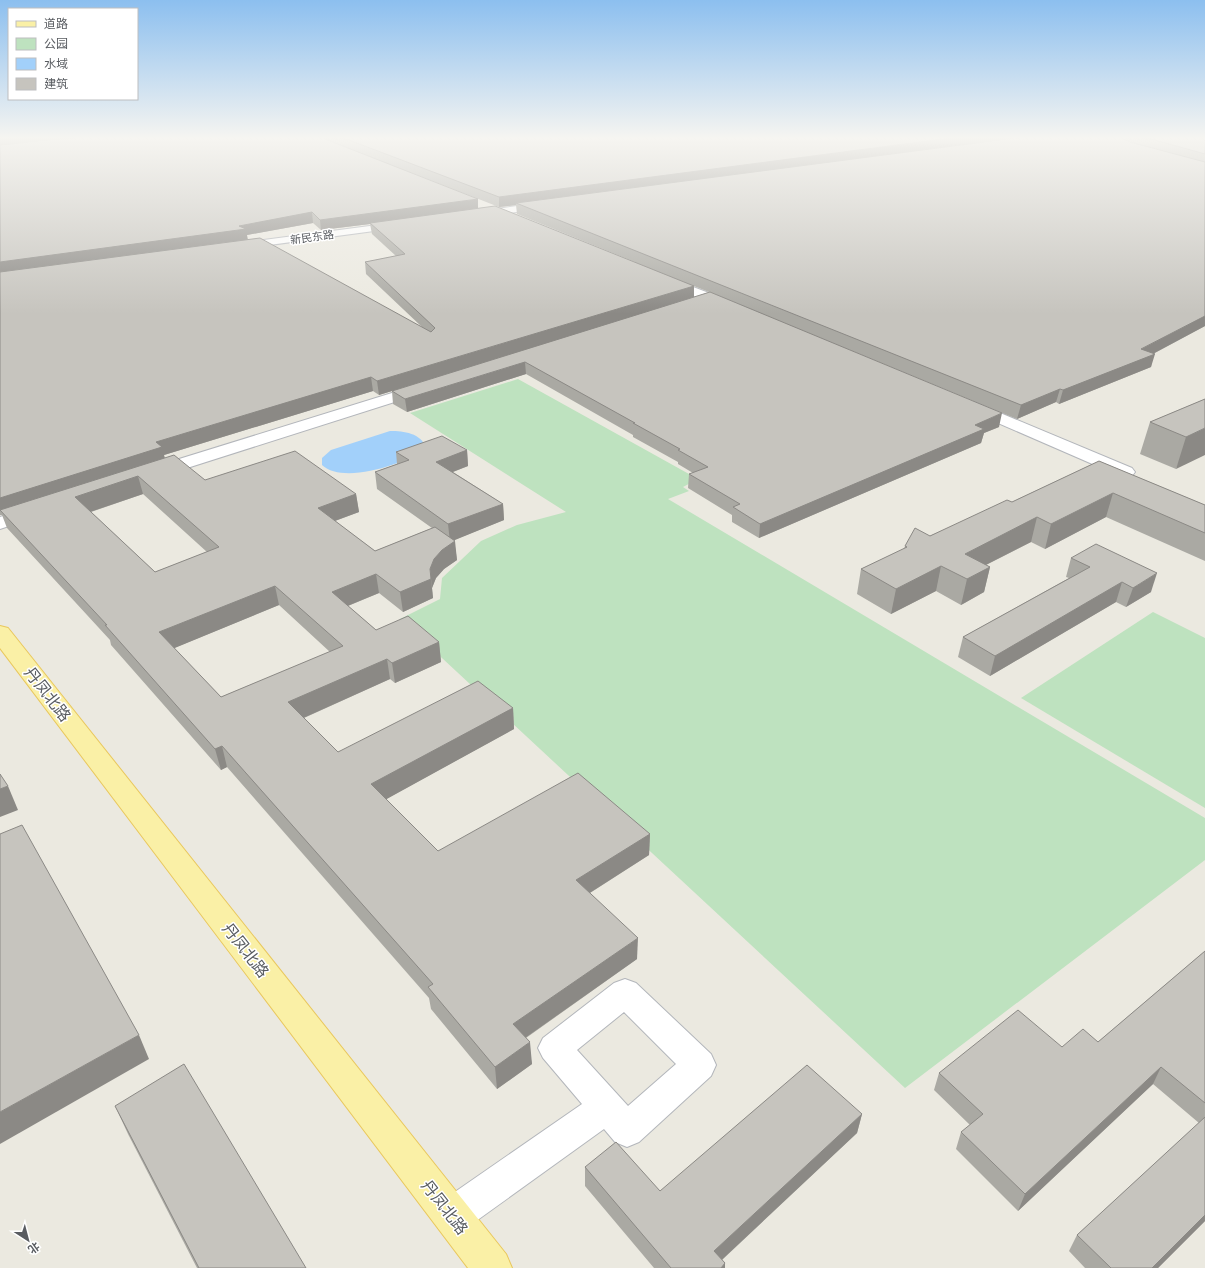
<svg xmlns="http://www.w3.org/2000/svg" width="1205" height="1268" font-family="Montserrat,'Noto Sans SC',sans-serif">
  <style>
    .green { fill: #bee2bf }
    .water { fill: #a2d0fa }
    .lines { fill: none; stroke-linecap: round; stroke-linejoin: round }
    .minor-casing { stroke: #b3b6bb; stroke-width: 2 }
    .major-casing { stroke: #e9c75c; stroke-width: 2 }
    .minor { fill: #fff; fill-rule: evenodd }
    .major { fill: #faf0a6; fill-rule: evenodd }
    .wall { fill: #aaa9a3; fill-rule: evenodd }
    .shaded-wall { fill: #8b8985 }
    .building { fill: #c6c4be; stroke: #8b8985; fill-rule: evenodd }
    .labels { text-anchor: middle; stroke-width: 3; stroke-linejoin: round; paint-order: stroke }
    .far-street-label { font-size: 11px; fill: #595c61; stroke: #fff }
    .near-street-label { font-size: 16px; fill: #595c61; stroke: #fff }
  </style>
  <rect width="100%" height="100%" fill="#ebe9e0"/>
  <!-- green -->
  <g class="green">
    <path d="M518,379L698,479L683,487L689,491L668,499L1205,818V860L905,1088L400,619L440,599L442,578L481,541L517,525L566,512L410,413Z"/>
    <path d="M1153,612L1205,638V808L1021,698Z"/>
  </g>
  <!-- water -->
  <path class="water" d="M390,431C404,431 421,433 426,448C406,464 343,485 322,465V458L331,450Z"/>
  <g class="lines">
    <defs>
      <g id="minor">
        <path d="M545,202L549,203L550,205L549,207L476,218L471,215L476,212Z"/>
        <path d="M400,222L404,223L406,225L404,227L240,249L234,246L240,243Z"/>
        <path d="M667,277L735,303L737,306L735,309H725L663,284L661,281Z"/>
        <path d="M421,384L426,386L429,389L426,392L162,476L156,477L150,476L147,472L150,468Z"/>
        <path d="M974,402L1132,468L1135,472L1132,476L1126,477L1120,476L968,410L966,407L968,404Z"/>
        <path d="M32,506L39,508L41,512L39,516L0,529V517Z"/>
        <path d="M625,979L636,983L711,1054L716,1065L711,1076L639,1142L627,1147L615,1142L604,1129L465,1229L452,1235L439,1229L433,1216L439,1203L582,1104L543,1058L538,1048L543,1038L614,983ZM624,1012L676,1064L628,1106L577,1050Z"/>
      </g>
      <path id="major" d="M0,626L8,628L506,1254L512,1268H468L0,648Z"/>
    </defs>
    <!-- minor casing -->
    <use href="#minor" class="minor-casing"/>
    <!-- major casing -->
    <use href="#major" class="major-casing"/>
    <!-- minor -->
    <use href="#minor" class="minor"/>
    <!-- major -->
    <use href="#major" class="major"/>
  </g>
  <!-- wall -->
  <g class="wall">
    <path d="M0,137H1205V326L1153,354L1151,367L1059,404L1056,402L1017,419L845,348L999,427L984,433L981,443L759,538L732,522V515L688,488L689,474L693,473L678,464V462L633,437V435L526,374L407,412L393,404L392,391L466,368L379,395L373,391L164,455L165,458L205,480L356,494L359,512L335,521L375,551L432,528L377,489L375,472L397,464L396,452L467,450L468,466L453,472L503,504L504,520L454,540L457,560L444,569L436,578L432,588L433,598L403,612L379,593L348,606L376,630L439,642L441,662L395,683L390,679L304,718L338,752L513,708L514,729L386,799L438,851L650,834L649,855L590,893L637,959L526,1038L532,1064L497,1089L431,1009L429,998L227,767L221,770L111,645L110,640L7,528L2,515H0ZM412,173L499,207L516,205L517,214L635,262L478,208ZM313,223L321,230L370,224L372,234L396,256L365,262L366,274L422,327L247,239V235ZM694,286L709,292L694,297ZM143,494L207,552L155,572L91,512ZM279,605L330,652L221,697L174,648Z"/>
    <path d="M1205,399L1176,469L1140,454L1150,422Z"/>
    <path d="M1099,461L1205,505V561L1106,517L1045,549L1031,542L986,565L990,567L984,592L961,605L936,591L891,614L857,594L861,569L904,549L905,546L1012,502Z"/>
    <path d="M1071,558L1151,592L1126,607L1116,602L990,676L958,657L963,637L1069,578L1066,577Z"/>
    <path d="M1205,951V1221L1158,1268H1085L1069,1251L1077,1235L1199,1123L1153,1084L1018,1211L956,1149L961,1132L970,1125L934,1090L939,1073L1062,1047L1098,1042Z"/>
    <path d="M115,1106L306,1268H197L128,1134Z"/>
    <path d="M862,1114L857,1133L722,1260L725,1268H654L585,1186V1167L660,1191Z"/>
  </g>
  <!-- shaded-wall -->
  <g class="shaded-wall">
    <path d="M0,137H94L0,146Z"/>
    <path d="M958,137H1022L516,203V205L499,207V197Z"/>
    <path d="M478,199V209L370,223V224L321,230L320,220Z"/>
    <path d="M312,212L313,223L247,235L248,240L0,273V262L239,226Z"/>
    <path d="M694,286V298L379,395L377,381Z"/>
    <path d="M1205,316V326L1145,358L1155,354L1151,367L1059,404L1063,390Z"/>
    <path d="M525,362L526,374L407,412L405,399Z"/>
    <path d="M371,377L373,391L164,455L165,462L0,510V498L156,442Z"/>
    <path d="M1060,389L1056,402L1017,419L1021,405Z"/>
    <path d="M1002,413L999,427L984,433L981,443L759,538L760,524L975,425Z"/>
    <path d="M1205,428V455L1176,469L1186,437Z"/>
    <path d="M467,450L468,466L437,478L436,462Z"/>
    <path d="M138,476L143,494L81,515L75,497Z"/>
    <path d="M1113,493L1106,517L1045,549L1051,524Z"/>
    <path d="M356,494L359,512L321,526L318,508Z"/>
    <path d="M503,504L504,520L450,542L448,524Z"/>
    <path d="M1037,517L1031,542L962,577L965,554Z"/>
    <path d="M455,541L457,560L444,569L436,578L432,588L430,569L434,559L442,550Z"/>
    <path d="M941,566L936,591L891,614L896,589Z"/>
    <path d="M990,567L984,592L961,605L967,579Z"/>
    <path d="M1157,573L1151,592L1126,607L1133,588Z"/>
    <path d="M376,574L379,593L335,611L332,592Z"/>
    <path d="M431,579L433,598L403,612L400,592Z"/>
    <path d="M1122,582L1116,602L990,676L995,656Z"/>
    <path d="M275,586L279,605L165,652L159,632Z"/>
    <path d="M439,642L441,662L395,683L392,663Z"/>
    <path d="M387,659L390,679L292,723L288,702Z"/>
    <path d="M513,708L514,729L374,806L371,784Z"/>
    <path d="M222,746L227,767L221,770L215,749Z"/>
    <path d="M8,786L18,810L0,817V789Z"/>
    <path d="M650,834L649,855L577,901L576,880Z"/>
    <path d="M638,938L637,959L515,1045L513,1024Z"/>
    <path d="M139,1035L149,1059L0,1144V1112Z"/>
    <path d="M530,1042L532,1064L497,1089L495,1067Z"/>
    <path d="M1161,1067L1153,1084L1018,1211L1025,1194Z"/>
    <path d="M862,1114L857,1133L713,1268L714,1251Z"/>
    <path d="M1205,1215V1221L1158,1268H1152Z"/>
    <path d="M725,1263V1268H721Z"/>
  </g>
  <!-- building -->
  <g class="building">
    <path d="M84,137H320L478,199L320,220L312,212L239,226L246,229L0,262V145L48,140Z"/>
    <path d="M341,137H958L499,197Z"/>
    <path d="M1022,137H1119L1130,142L1205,162V316L1141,349L1155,354L1063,390L1060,389L1021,405L516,203Z"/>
    <path d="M1144,137H1205V154Z"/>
    <path d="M495,206L694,286L377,381L371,377L156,442L162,447L0,498V272L260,238L431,332L435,328L365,262L405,254L370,223Z"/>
    <path d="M710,292L1002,413L975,425L984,429L760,524L733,507L740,504L689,474L708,467L678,450L680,449L633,423H635L525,362L405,399L392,391Z"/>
    <path d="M1205,399V428L1186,437L1150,422Z"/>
    <path d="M442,436L467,450L436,462L503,504L448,524L375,472L409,460L396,452Z"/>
    <path d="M295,451L356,494L318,508L375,551L435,527L455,541L442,550L434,559L430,569L431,579L400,592L376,574L332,592L376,630L408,616L439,642L392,663L387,659L288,702L338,752L478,681L513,708L371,784L438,851L578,773L650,834L576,880L638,938L513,1024L530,1042L495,1067L428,987L433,984L222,746L215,749L105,625H107L0,510L174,455L205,480ZM138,476L219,547L155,572L75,497ZM275,586L343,646L221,697L159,632Z"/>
    <path d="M1099,461L1205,505V533L1113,493L1051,524L1037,517L965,554L990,567L967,579L941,566L896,589L861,569L907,547L905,546L915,528L930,536L1007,500L1012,502Z"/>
    <path d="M1096,544L1157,573L1133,588L1122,582L995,656L963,637L1090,567L1071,558Z"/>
    <path d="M0,774L8,786L0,789Z"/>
    <path d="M22,825L139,1035L0,1112V834Z"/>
    <path d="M1205,951V1103L1161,1067L1025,1194L961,1132L983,1114L939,1073L1018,1010L1062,1047L1083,1029L1098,1042Z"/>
    <path d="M184,1064L306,1268H199L115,1106Z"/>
    <path d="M807,1065L862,1114L714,1251L725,1263L721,1268H671L585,1167L616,1142L660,1191Z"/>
    <path d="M1205,1117V1215L1152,1268H1111L1077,1235Z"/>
  </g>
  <!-- sky -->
  <linearGradient id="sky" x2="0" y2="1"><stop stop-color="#8cbfef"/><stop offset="0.44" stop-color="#f6f5f1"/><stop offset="1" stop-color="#f6f5f1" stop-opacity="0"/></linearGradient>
  <rect width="1205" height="314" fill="url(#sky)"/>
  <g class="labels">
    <!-- far-street labels -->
    <g class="far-street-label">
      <text transform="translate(312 237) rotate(-8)" y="4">新民东路</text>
    </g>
    <!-- near-street labels -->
    <g class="near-street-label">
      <text transform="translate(48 694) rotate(52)" y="6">丹凤北路</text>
      <text transform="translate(246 950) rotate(52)" y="6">丹凤北路</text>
      <text transform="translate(445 1207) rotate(52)" y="6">丹凤北路</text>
    </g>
  </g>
  <!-- legend -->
  <rect x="8" y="8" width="130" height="92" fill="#ffffff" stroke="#bdbec0"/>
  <rect x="16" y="21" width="20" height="6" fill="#faf0a6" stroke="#bdbec0"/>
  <text x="44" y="28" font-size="12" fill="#595c61">道路</text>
  <rect x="16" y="38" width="20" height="12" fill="#bee2bf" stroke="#bdbec0"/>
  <text x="44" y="48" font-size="12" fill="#595c61">公园</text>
  <rect x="16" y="58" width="20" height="12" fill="#a2d0fa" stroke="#bdbec0"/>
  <text x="44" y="68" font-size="12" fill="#595c61">水域</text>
  <rect x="16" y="78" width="20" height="12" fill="#c6c4be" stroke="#bdbec0"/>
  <text x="44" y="88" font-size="12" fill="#595c61">建筑</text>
  <!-- north arrow -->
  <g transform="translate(28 1240) rotate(144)" stroke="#ffffff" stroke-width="3" paint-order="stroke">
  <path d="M0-3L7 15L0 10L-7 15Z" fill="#595c61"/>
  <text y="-6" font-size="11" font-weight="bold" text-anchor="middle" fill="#595c61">北</text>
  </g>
</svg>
